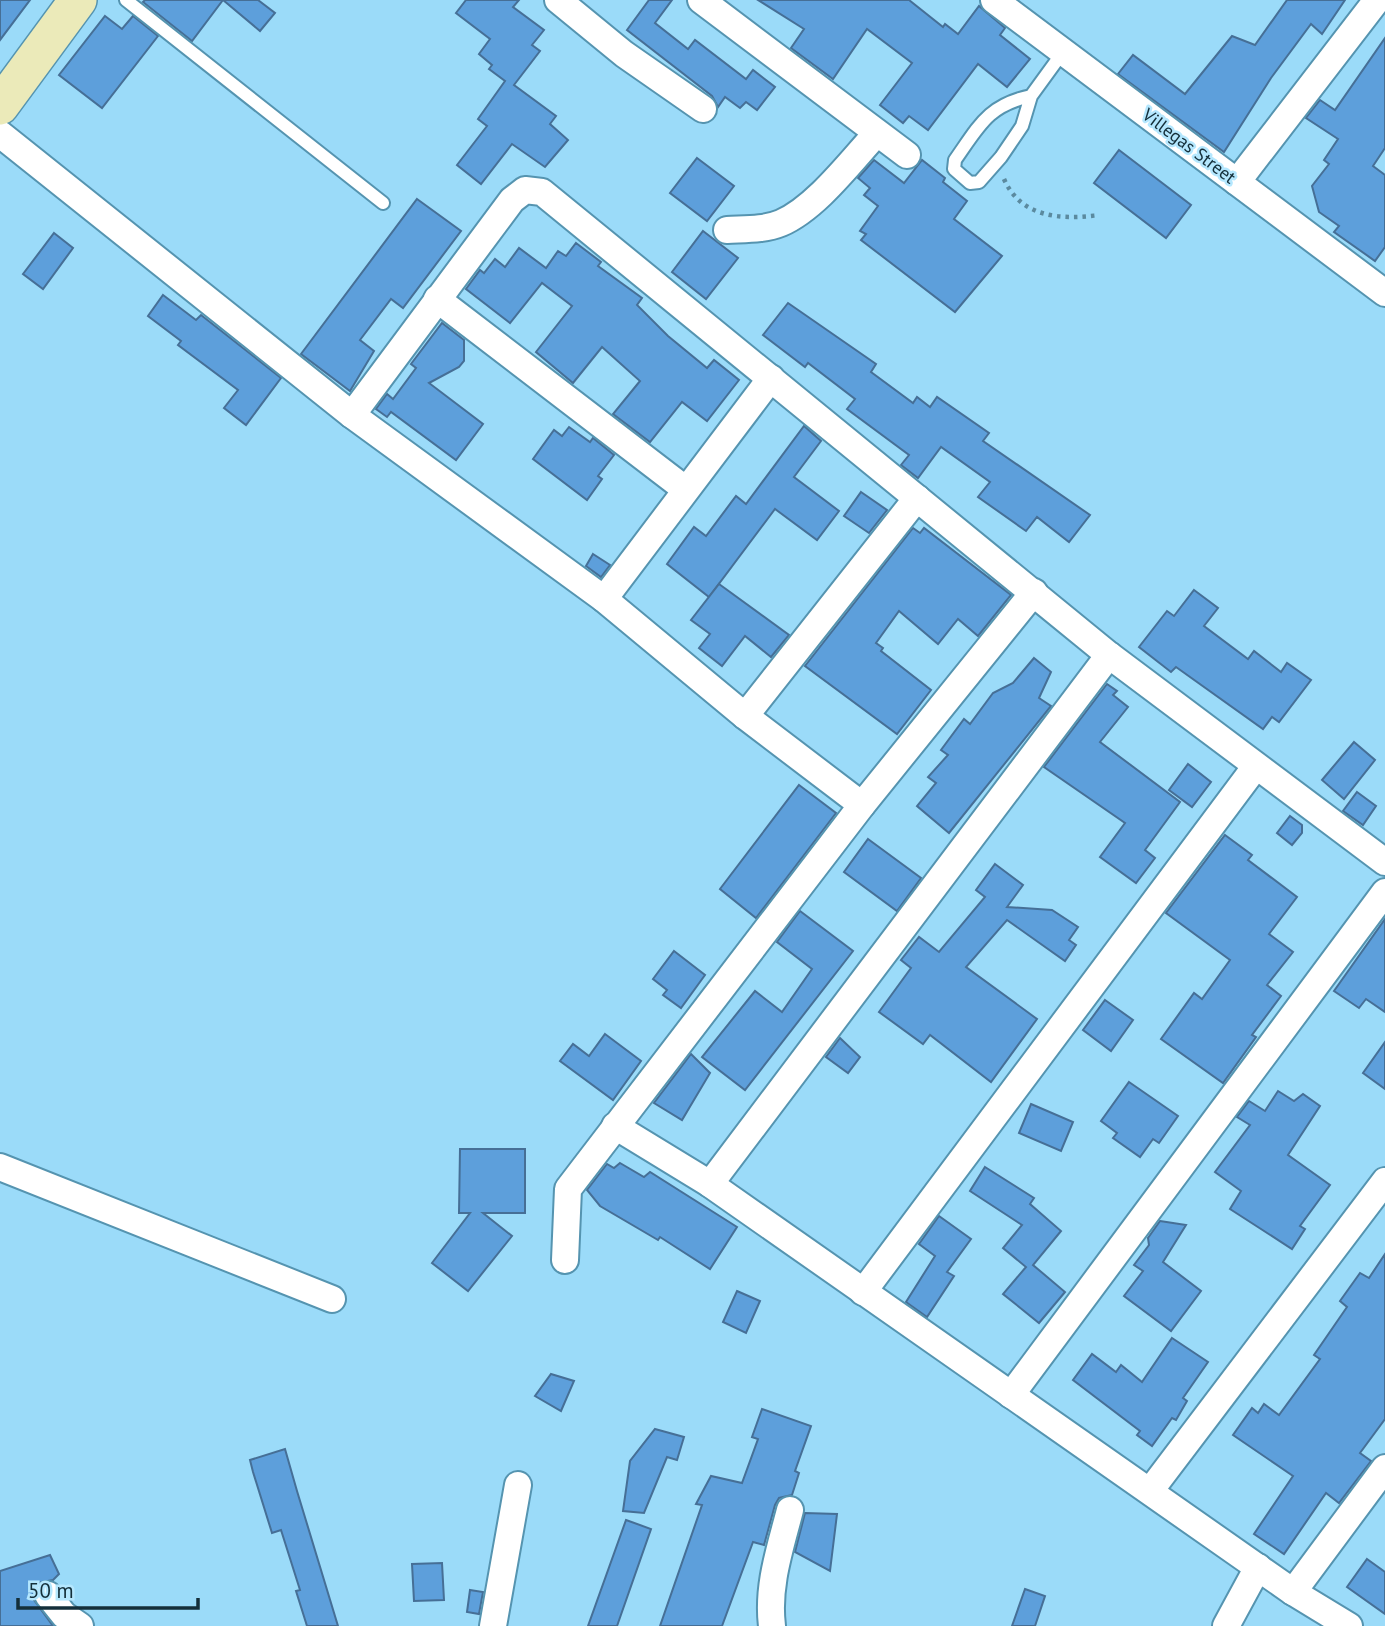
<svg xmlns="http://www.w3.org/2000/svg" width="1385" height="1626" font-family="'PT Sans',sans-serif">
  <style>
    .building { fill: #5d9fdb; stroke: #466f96; stroke-width: 2 }
    .lines { fill: none; stroke-linecap: round; stroke-linejoin: round }
    .lane-casing { stroke: #5594b0; stroke-width: 16 }
    .street-casing { stroke: #5594b0; stroke-width: 30 }
    .secondary-casing { stroke: #5594b0; stroke-width: 40 }
    .path { stroke: #5b8a9f; stroke-width: 4.5; stroke-dasharray: 3.5 5; stroke-linecap: butt }
    .lane { stroke: #fff; stroke-width: 12 }
    .street { stroke: #fff; stroke-width: 26 }
    .secondary { stroke: #ebeab9; stroke-width: 37 }
    .labels { text-anchor: middle; stroke-width: 5; stroke-linejoin: round; paint-order: stroke }
    .street-label { font-size: 18px; fill: #142f3a; stroke: #b4e7fe }
  </style>
  <rect width="100%" height="100%" fill="#9bdbf9"/>
  <!-- building -->
  <g class="building">
    <path d="M0,0H30L0,40Z"/>
    <path d="M145,0H258L275,13L260,31L223,0L192,41L143,2Z"/>
    <path d="M466,0H519L513,7L544,30L532,45L540,51L514,85L556,116L550,124L568,140L545,167L512,144L481,184L457,165L487,126L478,119L505,81L489,69L492,65L479,54L490,39L456,13Z"/>
    <path d="M649,0H672L655,23L688,49L695,40L746,79L753,70L775,87L757,110L746,102L740,108L725,97L718,107L712,96L627,30Z"/>
    <path d="M758,0H909L943,27L945,24L958,34L979,6L1005,28L1000,35L1030,59L1007,87L978,64L928,130L909,116L903,123L880,105L912,63L867,29L833,79L791,48L804,29Z"/>
    <path d="M1287,0H1345L1322,34L1311,24L1271,78L1224,152L1118,74L1133,55L1185,94L1232,36L1255,45Z"/>
    <path d="M105,16L122,29L133,16L158,36L102,108L59,75Z"/>
    <path d="M1385,38V148L1373,166L1385,175V247L1375,261L1334,232L1339,226L1319,212L1312,186L1329,164L1324,160L1338,139L1306,118L1320,100L1335,110Z"/>
    <path d="M1119,150L1191,205L1166,238L1094,183Z"/>
    <path d="M697,158L734,186L707,221L670,193Z"/>
    <path d="M874,160L904,183L922,160L945,178L943,182L967,201L954,219L1002,256L955,312L861,240L866,234L860,231L878,206L864,195L870,188L858,178Z"/>
    <path d="M417,199L461,231L403,308L391,299L360,340L374,351L350,391L301,354Z"/>
    <path d="M703,231L738,258L706,299L672,272Z"/>
    <path d="M54,233L73,248L43,289L23,274Z"/>
    <path d="M576,243L601,262L598,266L642,298L637,305L668,336L707,368L714,360L739,380L707,421L682,402L650,442L613,414L640,381L602,347L573,383L536,352L572,306L542,283L510,323L466,289L480,270L484,273L495,259L505,267L519,248L546,268L558,251L566,256Z"/>
    <path d="M163,295L196,320L201,315L281,378L246,425L224,408L238,390L178,345L181,341L148,316Z"/>
    <path d="M788,303L876,364L871,372L913,403L917,397L930,407L937,397L989,433L983,441L1090,515L1069,542L1037,517L1026,531L978,497L990,482L941,447L918,478L901,465L909,455L847,409L855,399L808,363L805,367L763,335Z"/>
    <path d="M442,323L464,340V361L459,367L429,383L483,424L456,460L391,412L387,417L376,409L387,394L393,399L416,368L411,364Z"/>
    <path d="M804,426L821,441L794,477L839,511L817,540L775,509L709,597L667,564L694,527L706,536L736,496L746,504Z"/>
    <path d="M569,427L590,442L593,438L614,455L598,476L602,479L587,500L533,459L554,430L562,436Z"/>
    <path d="M861,492L887,510L869,533L844,516Z"/>
    <path d="M913,528L920,533L924,528L1011,595L978,636L958,619L938,644L899,611L876,643L883,648L881,651L931,690L897,734L805,666Z"/>
    <path d="M593,554L610,565L601,577L586,566Z"/>
    <path d="M719,584L789,635L771,657L745,636L722,666L699,648L710,634L691,620Z"/>
    <path d="M1194,590L1218,608L1204,626L1248,659L1254,651L1281,672L1287,663L1311,680L1279,722L1272,717L1263,729L1176,667L1171,672L1139,647L1167,611L1174,616Z"/>
    <path d="M1034,658L1051,672L1039,698L1051,706L949,833L917,806L936,783L928,777L948,755L941,750L964,719L970,724L993,693L1013,683Z"/>
    <path d="M1107,684L1117,691L1113,695L1128,707L1100,742L1180,802L1145,850L1155,858L1136,883L1100,857L1125,823L1044,767Z"/>
    <path d="M1354,742L1375,760L1344,799L1322,780Z"/>
    <path d="M1188,764L1211,782L1192,807L1169,790Z"/>
    <path d="M799,785L836,813L756,918L720,889Z"/>
    <path d="M1357,792L1376,806L1363,825L1343,811Z"/>
    <path d="M1290,816L1302,825V833L1292,845L1277,833Z"/>
    <path d="M1225,835L1252,855L1248,860L1297,897L1269,934L1293,952L1267,985L1281,996L1252,1035L1256,1037L1223,1083L1161,1039L1194,993L1202,999L1230,960L1166,913Z"/>
    <path d="M868,839L921,878L897,911L844,872Z"/>
    <path d="M995,864L1023,885L1007,907L1052,910L1078,927L1069,940L1076,945L1065,961L1007,920L966,967L1037,1019L991,1082L930,1035L923,1044L879,1012L911,968L901,960L919,937L939,952L985,897L976,890Z"/>
    <path d="M800,911L853,951L745,1090L702,1057L755,991L782,1012L812,969L777,942Z"/>
    <path d="M1385,919V1012L1366,999L1359,1008L1334,991Z"/>
    <path d="M674,951L705,975L681,1008L663,995L667,990L653,979Z"/>
    <path d="M1105,1000L1133,1020L1111,1051L1083,1030Z"/>
    <path d="M605,1034L641,1061L613,1100L560,1061L573,1044L589,1056Z"/>
    <path d="M840,1038L860,1057L848,1073L826,1057Z"/>
    <path d="M1385,1042V1089L1363,1073Z"/>
    <path d="M691,1054L710,1073L682,1120L654,1103Z"/>
    <path d="M1129,1082L1178,1116L1159,1143L1153,1139L1140,1157L1113,1138L1117,1133L1101,1121Z"/>
    <path d="M1278,1091L1294,1101L1303,1094L1320,1106L1288,1155L1330,1185L1300,1226L1305,1229L1292,1249L1230,1209L1241,1191L1215,1172L1250,1125L1237,1117L1249,1101L1265,1111Z"/>
    <path d="M1031,1104L1073,1122L1061,1151L1019,1133Z"/>
    <path d="M460,1149H525V1213H483L512,1236L468,1291L432,1263L470,1213H459Z"/>
    <path d="M620,1163L644,1177L650,1172L737,1227L710,1269L660,1237L658,1240L600,1206L587,1190L607,1164L614,1168Z"/>
    <path d="M985,1167L1034,1198L1030,1204L1061,1231L1033,1265L1065,1292L1039,1323L1003,1294L1026,1267L1003,1248L1022,1225L970,1191Z"/>
    <path d="M939,1216L971,1239L947,1272L954,1276L927,1317L906,1302L935,1256L919,1244Z"/>
    <path d="M1160,1221L1186,1225L1163,1262L1201,1291L1171,1331L1124,1296L1143,1271L1134,1265L1149,1245L1148,1238Z"/>
    <path d="M1385,1254V1419L1360,1453L1371,1461L1339,1503L1326,1493L1284,1554L1254,1534L1293,1476L1233,1435L1252,1408L1258,1413L1264,1404L1279,1415L1320,1359L1314,1355L1347,1307L1340,1301L1360,1273L1369,1278Z"/>
    <path d="M737,1291L760,1301L746,1333L723,1322Z"/>
    <path d="M1172,1338L1208,1362L1183,1398L1187,1401L1176,1420L1172,1418L1152,1446L1137,1435L1140,1431L1073,1380L1092,1354L1116,1372L1121,1365L1142,1382Z"/>
    <path d="M551,1374L574,1381L561,1411L535,1396Z"/>
    <path d="M762,1409L811,1426L795,1471L799,1473L792,1495L779,1498L775,1505L764,1545L753,1542L722,1626H660L702,1505L696,1504L711,1476L742,1483L758,1439L752,1437Z"/>
    <path d="M655,1429L684,1437L677,1460L667,1457L644,1513L623,1511L630,1461Z"/>
    <path d="M285,1449L297,1491L338,1626H307L296,1591L300,1590L281,1530L272,1533L253,1472L250,1460Z"/>
    <path d="M805,1513L837,1514L830,1571L795,1552Z"/>
    <path d="M626,1520L651,1529L617,1626H588Z"/>
    <path d="M50,1555L59,1574L53,1580L38,1583L32,1597L53,1626H0V1571Z"/>
    <path d="M1367,1559L1385,1572V1614L1347,1587Z"/>
    <path d="M442,1563L444,1600L414,1601L412,1564Z"/>
    <path d="M1025,1589L1045,1596L1035,1626H1012Z"/>
    <path d="M470,1590L483,1592L479,1614L467,1612Z"/>
  </g>
  <g class="lines">
    <defs>
      <g id="lane">
        <path d="M126,0L383,203"/>
        <path d="M1031,96C988,105 979,126 955,160L954,169L970,183L979,182L1001,157L1022,126L1031,96L1063,52"/>
      </g>
      <g id="street">
        <path d="M558,0L624,54L703,109"/>
        <path d="M701,0L907,155"/>
        <path d="M994,0L1385,293"/>
        <path d="M0,134L352,415L604,599L745,716L862,805"/>
        <path d="M1237,182L1377,0"/>
        <path d="M727,230C745,229 764,230 781,223C816,208 851,161 877,133"/>
        <path d="M437,299L685,489"/>
        <path d="M352,415L512,200L525,190L542,192L1109,655L1385,862"/>
        <path d="M604,599L771,378"/>
        <path d="M745,716L917,498"/>
        <path d="M615,1126L710,1184L1293,1592L1349,1626"/>
        <path d="M0,1167L332,1299"/>
        <path d="M710,1184L1109,655"/>
        <path d="M565,1260L568,1189L862,805L1034,592"/>
        <path d="M863,1292L1256,766"/>
        <path d="M1011,1395L1385,892"/>
        <path d="M1150,1491L1385,1181"/>
        <path d="M1293,1592L1385,1468"/>
        <path d="M48,1595L64,1615L80,1626"/>
        <path d="M493,1626L518,1485"/>
        <path d="M772,1626C767,1586 780,1549 790,1510"/>
        <path d="M1226,1626L1258,1567"/>
      </g>
      <path id="secondary" d="M0,106L78,0"/>
    </defs>
    <!-- lane casing -->
    <use href="#lane" class="lane-casing"/>
    <!-- street casing -->
    <use href="#street" class="street-casing"/>
    <!-- secondary casing -->
    <use href="#secondary" class="secondary-casing"/>
    <!-- path -->
    <path class="path" d="M1004,179C1021,218 1061,220 1099,215"/>
    <!-- lane -->
    <use href="#lane" class="lane"/>
    <!-- street -->
    <use href="#street" class="street"/>
    <!-- secondary -->
    <use href="#secondary" class="secondary"/>
  </g>
  <g class="labels">
    <!-- street labels -->
    <g class="street-label">
      <text transform="translate(1189 146) rotate(37)" y="6">Villegas Street</text>
    </g>
  </g>
  <!-- scale -->
  <path d="M18 1598v10h180v-10" fill="none" stroke="#142f3a" stroke-width="3.5"/>
  <text x="28" y="1598" font-size="21" fill="#142f3a" stroke="#b4e7fe" stroke-width="5" paint-order="stroke">50 m</text>
</svg>
